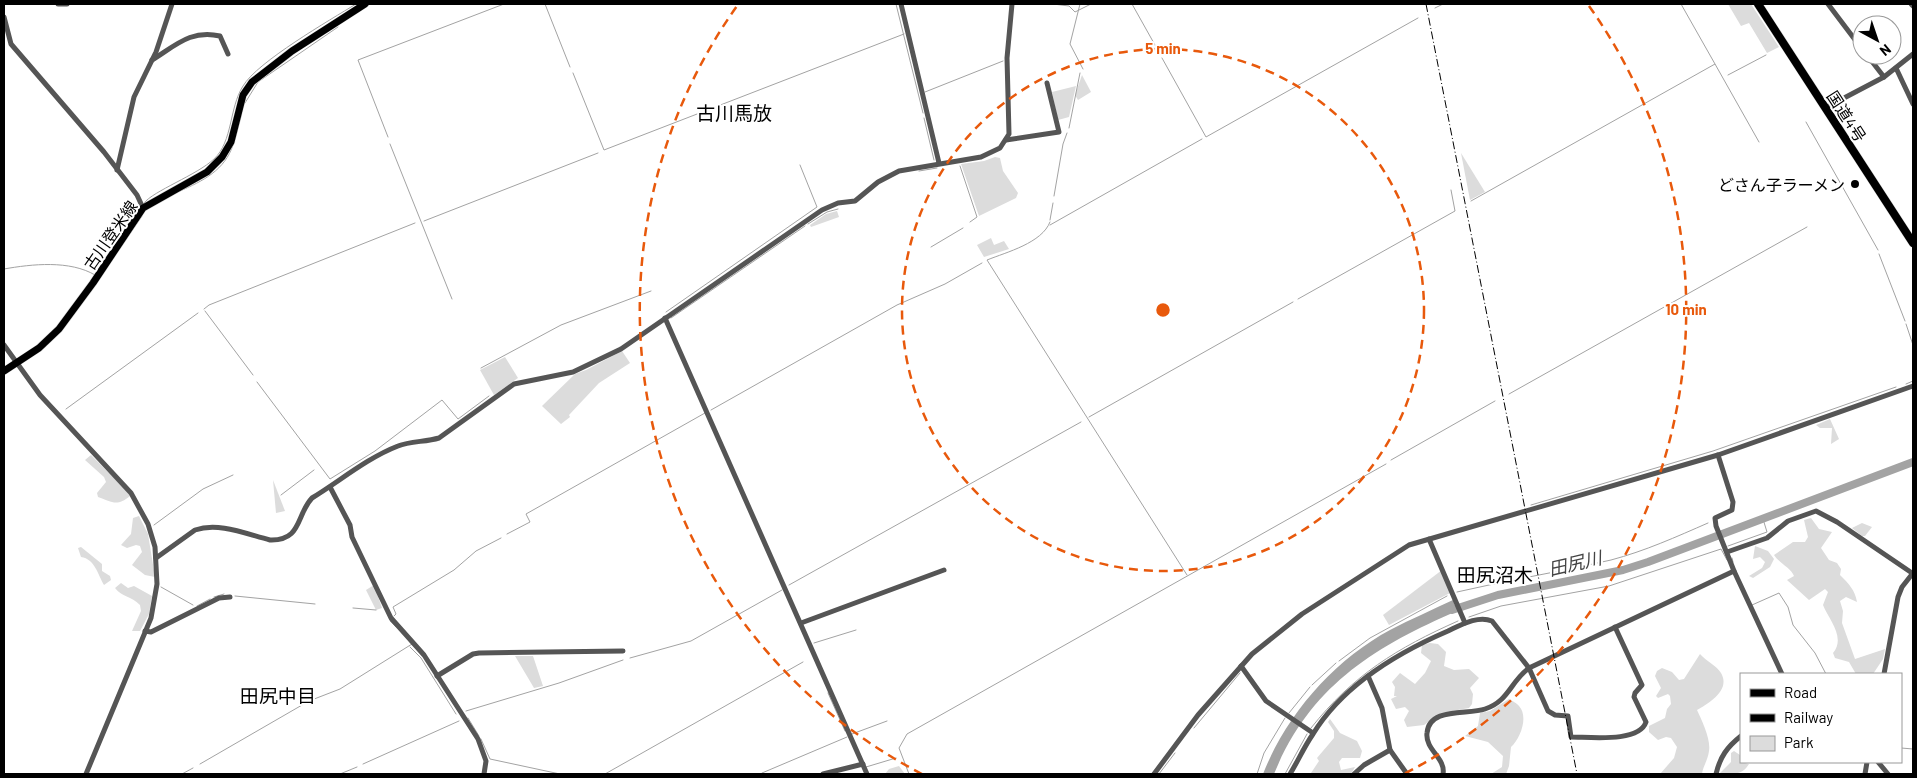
<svg xmlns="http://www.w3.org/2000/svg" width="1917" height="778" font-family="Barlow,'Noto Sans JP',sans-serif">
	<style>
		.green { fill: #dcdcdc }
		.water { fill: #a3a3a3 }
		.lines { fill: none; stroke-linecap: round; stroke-linejoin: round }
		.stream { stroke: #a3a3a3; stroke-width: 1 }
		.river { stroke: #a3a3a3; stroke-width: 8 }
		.major-casing { stroke: #dbdbdb; stroke-width: 8 }
		.highway-casing { stroke: #dbdbdb; stroke-width: 9 }
		.minor { stroke: #555; stroke-width: 5 }
		.major { stroke: #000; stroke-width: 7 }
		.highway { stroke: #000; stroke-width: 8 }
		.rail { stroke: #000; stroke-width: 1; stroke-dasharray: 8 2.5 1 2.5; stroke-linecap: butt }
		.ring { fill: none; stroke: #e8590c; stroke-width: 2.5; stroke-dasharray: 9 6 }
		.poi-dot { fill: #000; stroke: #fff; stroke-width: 2 }
		.labels { text-anchor: middle; dominant-baseline: central; stroke-width: 4; stroke-linejoin: round; paint-order: stroke }
		.street-label { font-size: 16px; fill: #000; stroke: #fff }
		.poi-label { font-size: 16px; fill: #000; stroke: #fff; text-anchor: end }
		.water-label { font-size: 18px; font-style: italic; fill: #444; stroke: #fff }
		.quarter-label { font-size: 19px; fill: #000; stroke: #fff }
		.centre { fill: #e8590c; stroke: #fff; stroke-width: 2.5 }
		.ring-label { font-size: 15px; text-anchor: middle; font-weight: bold; fill: #e8590c; stroke: #fff; stroke-width: 4; stroke-linejoin: round; paint-order: stroke }
	</style>
	<rect width="100%" height="100%" fill="#fff"/>
	<!-- green -->
	<g class="green">
		<polygon points="1728,4 1751,4 1779,47 1767,53 1749,23 1741,26"/>
		<polygon points="1082,75 1091,92 1078,100 1075,95"/>
		<polygon points="1076,86 1069,117 1058,120 1052,92"/>
		<polygon points="1461,153 1485,192 1470,200"/>
		<polygon points="995,157 1000,158 1003,171 1018,193 1016,198 979,216 961,164 984,161"/>
		<polygon points="837,211 839,217 811,227 810,225 826,214"/>
		<polygon points="991,238 994,245 1004,241 1009,249 984,257 977,245"/>
		<polygon points="622,351 630,363 599,383 569,415 570,417 561,424 542,406 575,374 586,370"/>
		<polygon points="505,357 518,378 494,395 480,370"/>
		<polygon points="1830,419 1839,439 1831,444 1832,428 1820,428 1816,425"/>
		<path d="M91,455L127,491L130,496C117,507 112,502 98,497L97,493L106,482L104,477L85,460Z"/>
		<polygon points="273,480 285,511 276,513"/>
		<polygon points="139,516 148,534 155,577 145,575 132,565 142,552 140,546 136,545 127,548 121,545 131,534 133,518"/>
		<path d="M1811,518L1819,529L1832,532L1821,548L1829,560L1837,563L1841,569L1840,575C1849,584 1855,590 1857,602L1846,597L1840,601L1843,611L1842,623L1855,659L1885,649L1883,659L1873,674H1856L1849,662L1835,658L1833,653C1846,637 1829,620 1823,605L1828,592L1825,589L1809,600L1787,580L1794,576C1791,568 1779,563 1774,555L1793,542H1805L1808,537L1804,520Z"/>
		<polygon points="1862,523 1872,527 1865,536 1862,536 1852,528"/>
		<polygon points="1755,546 1768,551 1774,559 1770,567 1753,578 1749,576 1762,568 1765,562 1760,557 1753,559"/>
		<path d="M81,547L102,564V571L110,576L111,580L104,585C98,575 95,559 81,557L78,548Z"/>
		<polygon points="1442,570 1450,593 1389,625 1383,615"/>
		<path d="M121,583L128,588L134,586L152,596L149,614L140,631H132L141,611L140,605C131,596 122,597 115,588Z"/>
		<polygon points="374,585 382,608 376,610 366,590"/>
		<polygon points="1430,643 1438,644 1446,652 1444,666 1454,670 1469,669 1479,678 1470,688 1473,694 1472,704 1469,708 1441,713 1424,725 1407,727 1404,720 1409,711 1405,707 1396,709 1391,699 1397,696 1394,696 1395,687 1392,682 1400,673 1415,684 1425,673 1431,661 1421,653 1422,645"/>
		<path d="M1700,654C1706,661 1717,666 1721,673C1731,690 1709,703 1697,710C1702,721 1711,739 1709,751C1708,760 1703,766 1702,774H1660L1674,758L1677,747L1671,738L1666,737L1658,740L1649,732V726L1665,718L1667,709L1671,704L1670,696L1668,694L1658,698L1656,696L1661,688L1655,676L1657,671L1662,668L1672,672L1679,680L1684,679Z"/>
		<polygon points="515,656 533,656 543,686 534,688"/>
		<path d="M1509,699C1512,701 1517,703 1519,706C1529,717 1520,739 1511,747L1509,766L1506,774H1491L1502,767L1503,756L1488,742L1465,736L1478,726L1480,713L1490,711Z"/>
		<polygon points="1330,719 1340,733 1357,741 1362,751 1360,758 1342,758 1339,762 1341,770 1355,767 1351,774 1311,773 1319,761 1317,758 1334,738 1334,731 1328,722"/>
		<path d="M1734,751L1740,755L1741,762L1749,764C1742,776 1731,774 1719,774L1731,762V753Z"/>
		<polygon points="899,766 905,774 885,774 889,769"/>
	</g>
	<!-- water -->
	<path class="water" d="M1453,600L1457,611C1374,647 1310,686 1274,774H1263C1286,715 1334,660 1390,630C1411,619 1432,610 1453,600Z"/>
	<g class="lines">
		<!-- stream -->
		<g class="stream">
			<polyline points="545,4 570,67"/>
			<polyline points="896,4 923,113"/>
			<polyline points="1053,4 1069,6 1075,12 1091,4"/>
			<polyline points="1080,4 1070,44 1083,69"/>
			<polyline points="1132,4 1160,54"/>
			<polyline points="1681,4 1715,64"/>
			<polyline points="1435,8 1443,4"/>
			<polyline points="1162,58 1206,137 1418,18"/>
			<polyline points="573,73 604,150 904,34"/>
			<polyline points="1728,75 1766,55"/>
			<polyline points="925,92 1003,61"/>
			<polyline points="245,103 258,82 338,27"/>
			<polyline points="924,118 934,160"/>
			<polyline points="1806,122 1878,250"/>
			<polyline points="1069,128 1080,73"/>
			<polyline points="388,137 358,60 504,4"/>
			<polyline points="235,139 241,116"/>
			<polyline points="390,144 452,299"/>
			<polyline points="960,166 977,217 970,222"/>
			<polyline points="919,171 937,168"/>
			<path d="M180,191C203,181 225,170 233,145"/>
			<polyline points="1054,196 1063,144 1067,133"/>
			<polyline points="1471,201 1715,64 1759,142"/>
			<path d="M144,203C153,191 197,175 214,159C233,141 229,108 243,86C257,62 330,20 356,4"/>
			<polyline points="1050,220 1053,203"/>
			<polyline points="424,221 598,153"/>
			<path d="M1050,222C1042,243 1007,252 987,260L1187,575"/>
			<polyline points="808,224 827,212 838,209"/>
			<polyline points="1050,225 1202,139"/>
			<polyline points="931,247 963,228"/>
			<polyline points="1879,254 1905,321"/>
			<polyline points="108,266 142,216"/>
			<path d="M4,269C32,264 70,260 95,275"/>
			<polyline points="1298,299 1455,211 1451,190"/>
			<polyline points="204,309 209,305 415,223"/>
			<polyline points="205,311 253,375"/>
			<polyline points="666,312 817,207 800,165"/>
			<polyline points="671,318 805,226"/>
			<polyline points="1906,324 1913,345"/>
			<polyline points="481,368 561,325 651,291"/>
			<polyline points="257,382 330,479 375,451 442,400 458,419 489,396"/>
			<polyline points="1906,384 1913,381"/>
			<polyline points="1509,394 1807,227"/>
			<polyline points="66,409 198,313"/>
			<polyline points="711,410 897,305 945,284 982,263"/>
			<polyline points="1089,417 1293,302"/>
			<polyline points="1391,460 1495,401"/>
			<polyline points="281,495 314,470"/>
			<polyline points="1531,505 1713,451 1896,387"/>
			<polyline points="154,525 203,489 233,475"/>
			<polyline points="507,534 530,522 526,514 705,413"/>
			<polyline points="1728,546 1767,532 1763,519"/>
			<polyline points="1732,558 1733,562"/>
			<polyline points="789,585 1081,422"/>
			<polyline points="161,587 193,605"/>
			<path d="M1457,592C1508,580 1560,572 1611,560C1645,551 1676,537 1708,523"/>
			<polyline points="235,596 315,604"/>
			<polyline points="214,597 224,594"/>
			<polyline points="1752,605 1779,593 1788,607 1793,625 1815,653 1826,674"/>
			<polyline points="197,606 210,599"/>
			<polyline points="353,608 376,610"/>
			<polyline points="394,616 396,614 393,607 454,570 476,551 501,538"/>
			<polyline points="1469,617 1501,606 1609,586 1721,549 1727,560"/>
			<polyline points="390,621 396,627"/>
			<polyline points="814,643 856,630"/>
			<polyline points="410,647 421,658 456,714"/>
			<polyline points="630,658 691,641 782,590"/>
			<polyline points="1339,661 1370,638 1447,596"/>
			<polyline points="1312,685 1336,663"/>
			<polyline points="828,693 845,731"/>
			<polyline points="466,711 559,683 623,660"/>
			<polyline points="1289,713 1310,687"/>
			<polyline points="468,718 479,736"/>
			<polyline points="1194,728 1240,673"/>
			<path d="M1311,728C1353,675 1397,648 1458,621"/>
			<polyline points="852,734 887,721"/>
			<polyline points="481,739 490,759 560,774"/>
			<polyline points="1901,748 1913,749"/>
			<polyline points="200,764 309,701 340,689 412,644"/>
			<polyline points="363,764 459,721"/>
			<polyline points="866,767 896,758"/>
			<polyline points="762,773 847,737"/>
			<polyline points="182,774 193,768"/>
			<polyline points="340,774 357,767"/>
			<polyline points="605,774 803,662"/>
			<polyline points="909,774 899,748 907,734 1386,464"/>
			<polyline points="1159,774 1175,753"/>
			<polyline points="1257,774 1264,753 1285,718"/>
			<polyline points="1285,774 1307,734"/>
		</g>
		<!-- river -->
		<polyline class="river" points="1452,610 1498,595 1623,570 1648,562 1913,462"/>
		<!-- major casing -->
		<g class="major-casing">
			<polyline id="major" points="4,371 39,348 59,329 93,283 143,208 207,172 222,157 231,142 243,95 252,82 292,51 365,4"/>
		</g>
		<!-- highway casing -->
		<g class="highway-casing">
			<polyline id="highway" points="1758,4 1913,243"/>
		</g>
		<!-- minor -->
		<g class="minor">
			<polyline points="58,4 67,4"/>
			<polyline points="901,4 939,163"/>
			<polyline points="1828,4 1862,49"/>
			<polyline points="1911,4 1913,6"/>
			<polyline points="4,17 11,44 104,152 137,195 143,208"/>
			<polyline points="1867,55 1884,77"/>
			<path d="M152,60C175,46 191,29 220,36L228,54"/>
			<polyline points="1896,68 1913,104"/>
			<polyline points="1825,108 1884,77 1913,54"/>
			<polyline points="1006,140 1059,132 1047,83"/>
			<polyline points="117,170 134,97 156,52 172,4"/>
			<polyline points="665,318 867,774"/>
			<polyline points="4,345 40,395 131,493 148,524 155,547 157,584 151,618 86,774"/>
			<polyline points="1718,455 1733,502 1732,510 1715,518 1716,526 1734,571 1782,674"/>
			<polyline points="330,487 350,525 352,537 391,618 424,655 478,739 486,761 484,774"/>
			<polyline points="1429,539 1465,623"/>
			<polyline points="1727,552 1767,538 1788,521 1816,511 1837,522 1912,573"/>
			<path d="M156,558L195,530C219,522 246,534 270,540C302,541 296,515 312,498C340,481 367,458 398,446C410,441 426,442 439,438L514,384L573,372L621,349L822,210L838,203L855,201L878,182L899,171L981,157L1000,148L1009,134L1007,58L1012,4"/>
			<polyline points="801,623 944,570"/>
			<polyline points="145,631 151,632 219,598 230,597"/>
			<polyline points="1241,666 1266,701 1313,733"/>
			<polyline points="1884,674 1898,597 1902,587 1913,573"/>
			<polyline points="437,676 473,654 479,653 623,651"/>
			<polyline points="1368,676 1382,708 1390,750 1407,774"/>
			<polyline points="1878,762 1888,774"/>
			<polyline points="823,774 863,764"/>
			<polyline points="1154,774 1198,715 1252,654 1302,614 1409,545 1718,455 1913,386"/>
			<path d="M1290,774C1298,761 1304,747 1313,734C1343,685 1397,653 1448,631C1461,625 1478,615 1492,621L1529,668L1548,711L1555,715L1568,716L1571,737C1590,737 1639,743 1646,722L1634,697L1635,693L1642,685L1615,627"/>
			<polyline points="1354,774 1364,765 1390,750"/>
			<path d="M1443,774C1446,758 1425,750 1427,733C1429,707 1467,715 1485,709C1509,701 1510,682 1529,668L1734,571"/>
			<path d="M1716,774C1720,757 1727,747 1741,736"/>
			<polyline points="1865,774 1867,762"/>
		</g>
		<!-- major -->
		<use href="#major" class="major"/>
		<!-- highway -->
		<use href="#highway" class="highway"/>
		<!-- rail -->
		<polyline class="rail" points="1426,4 1577,774"/>
	</g>
	<!-- distance rings -->
	<g class="ring">
		<circle cx="1163" cy="310" r="261"/>
		<path d="M922 774A523 523 0 0 1 737 6M1589 6A523 523 0 0 1 1404 774"/>
	</g>
	<!-- markers -->
	<circle class="poi-dot" cx="1855" cy="184" r="5"/>
	<g class="labels">
		<!-- street labels -->
		<g class="street-label">
			<text transform="translate(1847 116) rotate(57)">国道4号</text>
			<text transform="translate(110 235) rotate(-55)">古川登米線</text>
		</g>
		<!-- poi labels -->
		<g class="poi-label">
			<text x="1845" y="184">どさん子ラーメン</text>
		</g>
		<!-- water labels -->
		<g class="water-label">
			<text transform="translate(1575 563) rotate(-13)">田尻川</text>
		</g>
		<!-- quarter labels -->
		<g class="quarter-label">
			<text x="734" y="112">古川馬放</text>
			<text x="1495" y="574">田尻沼木</text>
			<text x="278" y="695">田尻中目</text>
		</g>
	</g>
	<circle cx="1163" cy="310" r="8" class="centre"/>
	<g class="ring-label">
		<text x="1163" y="54">5 min</text>
		<text x="1686" y="315">10 min</text>
	</g>
	<!-- border -->
	<rect width="1917" height="778" fill="none" stroke="#000000" stroke-width="10"/>
	<!-- legend -->
	<rect x="1740" y="673" width="162" height="90" fill="#ffffff" stroke="#999999"/>
	<rect x="1750" y="689" width="25" height="8" fill="#000000" stroke="#999999"/>
	<text x="1784" y="698" font-size="15" fill="#000000">Road</text>
	<rect x="1750" y="714" width="25" height="8" fill="#000000" stroke="#999999"/>
	<text x="1784" y="723" font-size="15" fill="#000000">Railway</text>
	<rect x="1750" y="736" width="25" height="15" fill="#dcdcdc" stroke="#999999"/>
	<text x="1784" y="748" font-size="15" fill="#000000">Park</text>
	<!-- north arrow -->
	<g transform="translate(1877 40) rotate(140)"><circle r="24" fill="#ffffff" stroke="#999999"/>
	<path d="M0-4L9 19L0 12L-9 19Z" fill="#000000"/>
	<text y="-8" font-size="14" font-weight="bold" text-anchor="middle" fill="#000000">N</text>
	</g>
</svg>
